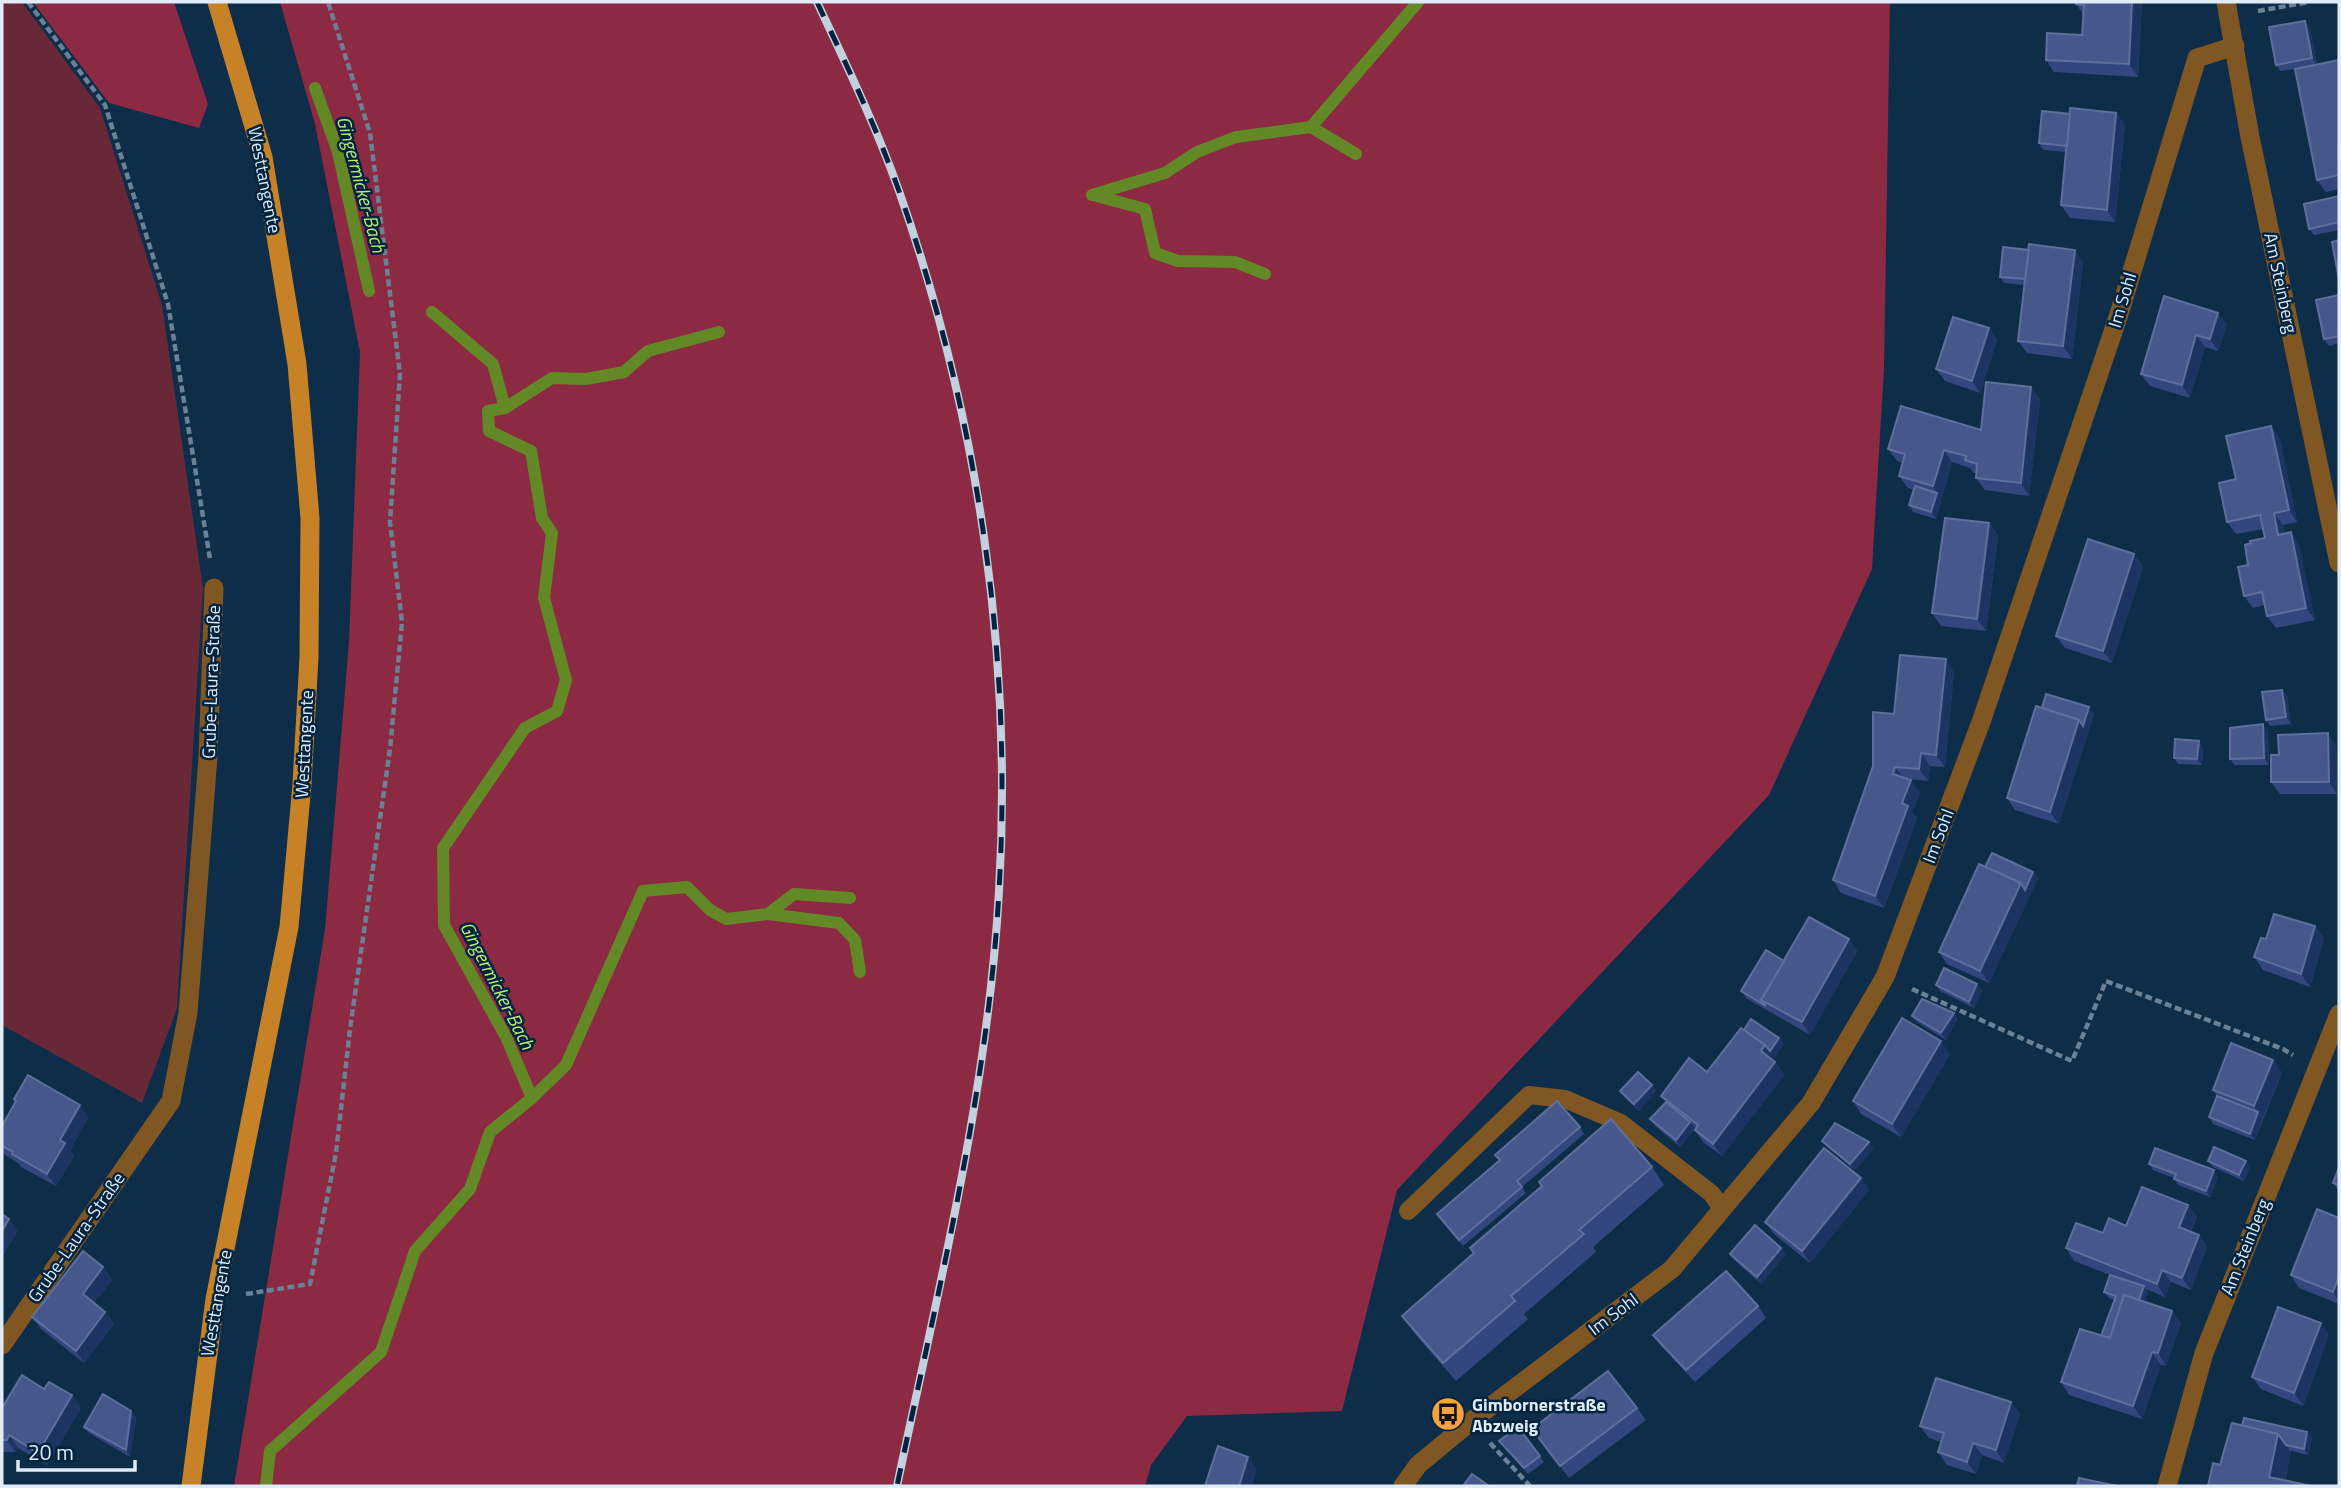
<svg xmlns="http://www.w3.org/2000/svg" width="2341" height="1488" font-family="'Titillium Web',sans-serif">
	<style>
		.green { fill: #692837 }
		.forest { fill: #8c2a44 }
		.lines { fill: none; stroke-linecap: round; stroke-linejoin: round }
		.stream { stroke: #628926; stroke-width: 12 }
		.path { stroke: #6a8196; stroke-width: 4.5; stroke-dasharray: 7 3.5; stroke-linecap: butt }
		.service { stroke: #805622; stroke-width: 18 }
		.minor { stroke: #805622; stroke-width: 19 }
		.primary { stroke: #c78227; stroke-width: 19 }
		.rail-casing { stroke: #c2d1df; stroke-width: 8 }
		.rail { stroke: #03233e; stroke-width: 5; stroke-dasharray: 16; stroke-linecap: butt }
		.wall { fill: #34467e }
		.shaded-wall { fill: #1d3463 }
		.building { fill: #46578b; stroke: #5e6f9c; stroke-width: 2 }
		.labels { text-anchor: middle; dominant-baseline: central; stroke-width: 5; stroke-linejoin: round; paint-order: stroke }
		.street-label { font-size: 18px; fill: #e0ecf8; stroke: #03233e }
		.poi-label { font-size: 18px; font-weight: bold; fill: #e0ecf8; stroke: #03233e; text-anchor: start }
		.water-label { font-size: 19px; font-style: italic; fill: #bbf075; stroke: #03233e }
	</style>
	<rect width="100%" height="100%" fill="#0d2d49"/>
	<!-- green -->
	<polygon class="green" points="2,2 22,2 100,108 162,305 203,588 177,1008 142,1103 2,1025"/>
	<!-- forest -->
	<g class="forest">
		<polygon points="33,2 174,2 208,104 199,128 109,103"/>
		<polygon points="280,2 1890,2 1884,368 1872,569 1769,795 1397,1190 1342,1411 1187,1416 1151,1465 1145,1486 234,1486 325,929 349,642 360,352 315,124"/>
	</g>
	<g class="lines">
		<!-- stream -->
		<g class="stream">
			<polyline points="315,88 338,152 369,291"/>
			<polyline points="1311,127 1356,154"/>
			<polyline points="1092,195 1165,173 1197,152 1236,137 1311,127 1418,2"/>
			<polyline points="1093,195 1145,209 1155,253 1178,261 1235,262 1265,274"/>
			<polyline points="505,408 552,378 586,379 624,372 648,351 719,332"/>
			<polyline points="768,914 839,923 855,940 860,972"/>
			<polyline points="532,1098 566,1065 643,891 687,887 710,910 726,919 768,914 794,894 850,898"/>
			<polyline points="266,1486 270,1451 381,1352 415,1251 470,1189 490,1132 532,1098 506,1037 444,925 443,848 525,728 557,711 566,680 544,598 552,533 542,518 531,451 489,431 488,411 505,408 493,364 432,312"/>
		</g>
		<!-- path -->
		<g class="path">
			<polyline points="28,2 105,105 168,304 210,559"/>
			<polyline points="2258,11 2309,2"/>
			<polyline points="1912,989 2072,1061 2106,981 2283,1049 2293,1055"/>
			<polyline points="246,1294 310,1284 336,1153 350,1029 390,749 402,622 390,522 400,374 370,133 328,2"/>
			<polyline points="1490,1443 1530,1486"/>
		</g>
		<!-- service -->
		<polyline class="service" points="1408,1211 1529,1095 1565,1099 1621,1123 1712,1194 1722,1209"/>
		<!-- minor -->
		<g class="minor">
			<polyline points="2226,2 2250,137 2339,563"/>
			<polyline points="2,1345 171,1101 188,1013 208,757 214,588"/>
			<polyline points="1403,1486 1418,1465 1470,1422 1672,1269 1811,1103 1885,977 1981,722 2119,314 2197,58 2235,46"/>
			<polyline points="2167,1486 2204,1353 2339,1014"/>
		</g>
		<!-- primary -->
		<polyline class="primary" points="191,1486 215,1299 289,927 302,784 309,657 310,518 297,364 263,157 217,2"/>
		<!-- rail casing -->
		<g class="rail-casing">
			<path id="rail" d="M817,2C846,64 876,126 899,191C978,416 1013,653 999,891C988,1092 938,1290 897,1486"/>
		</g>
		<!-- rail -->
		<use href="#rail" class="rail"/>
	</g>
	<!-- wall -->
	<g class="wall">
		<polygon points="2076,2 2142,2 2138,77 2054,72 2046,60 2082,35 2083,14 2076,4"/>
		<polygon points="2310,28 2317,64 2339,60 2339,189 2326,192 2317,180 2295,69 2280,71 2276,65"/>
		<polygon points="2116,113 2125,125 2115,222 2070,218 2061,205 2066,152 2043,150 2039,143 2070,114"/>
		<polygon points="2339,196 2339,230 2314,235 2309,229"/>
		<polygon points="2029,250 2075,250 2083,263 2072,359 2027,353 2018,341 2024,285 2004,283 2000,277"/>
		<polygon points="2339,295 2339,343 2329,346 2324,339"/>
		<polygon points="2218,313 2227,325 2218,351 2205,347 2190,398 2150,386 2141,374"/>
		<polygon points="1989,328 1997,340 1980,393 1945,381 1936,369"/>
		<polygon points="2031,387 2040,400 2029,496 1985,490 1976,478 1976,473 1974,473 1970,468 1952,462 1936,519 1913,512 1909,505 1914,490 1908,488 1899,476 1903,463 1897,461 1888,449 1981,430"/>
		<polygon points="2271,426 2280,439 2297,522 2283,525 2284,533 2299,545 2315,620 2276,628 2267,616 2265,605 2253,608 2244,596 2248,565 2265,538 2263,529 2236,534 2227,522 2236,479"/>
		<polygon points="1989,523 1998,536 1986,631 1941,626 1932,613"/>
		<polygon points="2134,554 2143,567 2112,663 2065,648 2056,636"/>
		<polygon points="1954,672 1945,767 1930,766 1928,781 1908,779 1920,793 1912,812 1917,818 1884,908 1841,893 1833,880 1894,714"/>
		<polygon points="2282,690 2287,696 2291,724 2270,726 2266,720"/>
		<polygon points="2094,714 2059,824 2015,810 2007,798"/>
		<polygon points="2268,731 2269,765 2235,765 2230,759"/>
		<polygon points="2336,745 2337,794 2280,794 2271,782 2279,755"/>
		<polygon points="2203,748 2202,765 2178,764 2174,758"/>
		<polygon points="1985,867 2038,878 1989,983 1947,964 1939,952"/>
		<polygon points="2315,926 2324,938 2310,987 2263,970 2254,957 2266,939"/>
		<polygon points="1849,939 1857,951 1810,1035 1746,998 1741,991 1784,961"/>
		<polygon points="1936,985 1982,991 1974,1008 1940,991"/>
		<polygon points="1912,1016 1958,1019 1946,1040 1917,1022"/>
		<polygon points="1744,1030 1779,1038 1784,1044 1772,1060 1775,1062 1784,1075 1722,1156 1703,1142 1695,1130 1696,1128 1694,1127 1695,1128 1680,1147 1655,1126 1650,1119 1666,1102 1661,1096 1707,1072"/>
		<polygon points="1950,1054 1901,1137 1861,1114 1853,1101"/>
		<polygon points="2273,1060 2282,1073 2255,1140 2213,1124 2209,1117 2217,1096 2213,1090"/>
		<polygon points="1652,1085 1656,1091 1639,1111 1625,1098 1620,1091"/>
		<polygon points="14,1099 80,1105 88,1118 70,1150 74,1156 56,1186 21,1167 18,1163 2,1153 2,1126 16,1102"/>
		<polygon points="1580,1127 1584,1134 1522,1187 1526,1193 1463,1246 1437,1214 1499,1160 1495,1155"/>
		<polygon points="1822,1141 1869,1142 1873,1149 1855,1170 1827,1147"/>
		<polygon points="2208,1161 2246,1161 2250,1167 2244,1181 2213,1167"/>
		<polygon points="2149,1164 2218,1177 2210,1197 2178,1185 2174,1178 2153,1170"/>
		<polygon points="1652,1167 1664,1185 1593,1247 1596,1252 1524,1314 1528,1319 1456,1381 1415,1334 1402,1316 1474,1253 1542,1186 1539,1182"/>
		<polygon points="2339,1167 2339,1190 2337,1189 2333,1183"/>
		<polygon points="1861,1178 1869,1190 1810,1263 1774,1234 1765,1222"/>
		<polygon points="2188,1205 2197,1217 2191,1232 2199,1235 2207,1247 2191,1290 2171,1282 2165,1297 2146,1289 2148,1293 2145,1302 2181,1323 2166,1366 2161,1365 2142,1419 2069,1395 2061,1382 2101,1336 2114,1300 2109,1298 2104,1292 2110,1275 2074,1261 2066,1248 2103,1233"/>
		<polygon points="2339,1218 2339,1304 2299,1288 2291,1275"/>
		<polygon points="1730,1254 1786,1254 1761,1284 1734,1260"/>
		<polygon points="103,1267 112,1280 94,1303 105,1312 114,1324 84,1363 41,1329 32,1317"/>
		<polygon points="1758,1306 1766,1318 1695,1382 1662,1347 1653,1335"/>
		<polygon points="2329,1335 2303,1406 2261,1389 2252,1377"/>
		<polygon points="44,1389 72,1395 81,1408 47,1465 18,1448 15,1452 2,1452 2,1408"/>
		<polygon points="2011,1402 2020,1414 2004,1463 1982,1455 1976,1474 1947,1465 1938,1452 1941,1442 1929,1438 1920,1426"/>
		<polygon points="1637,1408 1646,1420 1569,1478 1532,1429"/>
		<polygon points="136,1417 130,1457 89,1433 84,1427"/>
		<polygon points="1518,1427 1544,1462 1528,1474 1499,1441"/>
		<polygon points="2312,1438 2308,1455 2291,1451 2285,1481 2220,1465"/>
	</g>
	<!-- shaded-wall -->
	<g class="shaded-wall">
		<polygon points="2132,2 2142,2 2138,77 2129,64"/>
		<polygon points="2305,21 2310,28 2317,65 2312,58"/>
		<polygon points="2116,113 2125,125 2115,222 2107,210"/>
		<polygon points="2075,250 2083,263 2072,359 2063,346"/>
		<polygon points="2218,313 2227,325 2218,351 2210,339"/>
		<polygon points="1989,328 1997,340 1980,393 1972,381"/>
		<polygon points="2196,335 2205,347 2190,398 2182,385"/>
		<polygon points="2031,387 2040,400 2029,496 2021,483"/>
		<polygon points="2271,426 2280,439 2297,522 2289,510"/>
		<polygon points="1944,450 1952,462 1936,519 1931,512 1937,493 1933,486"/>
		<polygon points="2274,513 2283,525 2287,547 2278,535"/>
		<polygon points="1989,523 1998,536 1986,631 1977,619"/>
		<polygon points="2291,532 2299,545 2315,620 2306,608"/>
		<polygon points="2134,554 2143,567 2112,663 2103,651"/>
		<polygon points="1946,659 1954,672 1945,767 1936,755"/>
		<polygon points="2282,690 2287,696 2291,724 2286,717"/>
		<polygon points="2089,707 2094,714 2059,824 2050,812 2079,720"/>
		<polygon points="2263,724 2268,731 2269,765 2264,758"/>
		<polygon points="2328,733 2336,745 2337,794 2329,782"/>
		<polygon points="2199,741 2203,748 2202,765 2197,759"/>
		<polygon points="1921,753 1930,766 1928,781 1919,769"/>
		<polygon points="1895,767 1904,779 1893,774"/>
		<polygon points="1911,780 1920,793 1912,812 1917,818 1884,908 1875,896 1902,803"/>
		<polygon points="2033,872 2038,878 1989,983 1980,971 2021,883"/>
		<polygon points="2315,926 2324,938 2310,987 2301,974"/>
		<polygon points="1849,939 1857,951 1810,1035 1802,1022"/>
		<polygon points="1977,984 1982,991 1974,1008 1969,1002"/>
		<polygon points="1954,1013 1958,1019 1946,1040 1941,1033"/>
		<polygon points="1779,1038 1784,1044 1770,1064 1761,1051 1765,1045"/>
		<polygon points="1941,1041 1950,1054 1901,1137 1892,1124"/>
		<polygon points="2273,1060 2282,1073 2263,1118 2254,1106"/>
		<polygon points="1775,1062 1784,1075 1722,1156 1713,1144"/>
		<polygon points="1652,1085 1656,1091 1639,1111 1634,1104"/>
		<polygon points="80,1105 88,1118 70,1150 74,1156 56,1186 47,1174 60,1140"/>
		<polygon points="2258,1112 2263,1119 2255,1140 2250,1134"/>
		<polygon points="1690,1122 1695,1128 1680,1147 1676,1140"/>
		<polygon points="1869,1142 1873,1149 1855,1170 1850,1164"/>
		<polygon points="2246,1161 2250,1167 2244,1181 2239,1175"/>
		<polygon points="2214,1170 2218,1177 2210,1197 2206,1191"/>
		<polygon points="1861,1178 1869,1190 1810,1263 1802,1251"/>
		<polygon points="2188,1205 2197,1217 2187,1240 2179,1227"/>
		<polygon points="9,1219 18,1231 2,1258 2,1231"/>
		<polygon points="2199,1235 2207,1247 2191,1290 2182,1278"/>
		<polygon points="1781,1248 1786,1254 1761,1284 1757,1277"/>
		<polygon points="103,1267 112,1280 91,1307 83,1294"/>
		<polygon points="2162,1270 2171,1282 2165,1297 2157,1284"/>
		<polygon points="2339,1276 2339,1301 2333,1292"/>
		<polygon points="2144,1286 2148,1293 2142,1310 2138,1303"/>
		<polygon points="2172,1311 2181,1323 2166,1366 2158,1353"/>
		<polygon points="105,1312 114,1324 84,1363 76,1351"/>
		<polygon points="2321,1323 2329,1335 2303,1406 2294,1393"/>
		<polygon points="2152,1352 2161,1365 2142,1419 2133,1406"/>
		<polygon points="72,1395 81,1408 47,1465 38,1453"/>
		<polygon points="2011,1402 2020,1414 2004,1463 1996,1450"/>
		<polygon points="131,1411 136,1417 130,1457 126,1450"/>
		<polygon points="2307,1432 2312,1438 2308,1455 2304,1449"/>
		<polygon points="2278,1434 2291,1452 2283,1486 2269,1477"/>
		<polygon points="9,1435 18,1448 15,1452 7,1440"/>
		<polygon points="1973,1443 1982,1455 1976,1474 1967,1462"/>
		<polygon points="1248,1457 1257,1469 1252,1486 1239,1486"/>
	</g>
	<!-- building -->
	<g class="building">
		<polygon points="2076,2 2132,2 2129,64 2046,60 2047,33 2082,35 2084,5 2076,4"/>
		<polygon points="2305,21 2312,58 2276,65 2269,27"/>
		<polygon points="2339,60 2339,149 2338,150 2339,156 2339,175 2317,180 2295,69"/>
		<polygon points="2070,108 2116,113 2107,210 2061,205"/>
		<polygon points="2042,111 2070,114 2067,146 2039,143"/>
		<polygon points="2339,196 2339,222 2309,229 2304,204"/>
		<polygon points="2339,240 2339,280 2332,242"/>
		<polygon points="2029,244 2075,250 2063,346 2018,341"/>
		<polygon points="2003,247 2029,250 2025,279 2000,277"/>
		<polygon points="2339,295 2339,336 2324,339 2316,300"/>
		<polygon points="2164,296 2218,313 2210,339 2196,335 2182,385 2141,374"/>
		<polygon points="1953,317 1989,328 1972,381 1936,369"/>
		<polygon points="1986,382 2031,387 2021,483 1976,478 1977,464 1965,460 1966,456 1944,450 1933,486 1899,476 1905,454 1888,449 1901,406 1981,430"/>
		<polygon points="2271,426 2289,510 2274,513 2278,535 2291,532 2306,608 2267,616 2262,592 2244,596 2238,567 2248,565 2245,545 2251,543 2250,541 2265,538 2260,515 2227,522 2219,483 2236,479 2226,436"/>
		<polygon points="1915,486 1937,493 1931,512 1909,505"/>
		<polygon points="1945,518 1989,523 1977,619 1932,613"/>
		<polygon points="2088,539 2134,554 2103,651 2056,636"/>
		<polygon points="1900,655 1946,659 1936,755 1921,753 1919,769 1895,767 1893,774 1911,780 1902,803 1908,806 1875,896 1833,880 1873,766 1873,712 1894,714"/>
		<polygon points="2282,690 2286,717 2266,720 2262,692"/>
		<polygon points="2046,694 2089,707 2083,726 2079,720 2042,708"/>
		<polygon points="2036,706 2079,720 2050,812 2007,798"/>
		<polygon points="2263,724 2264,758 2230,759 2230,728"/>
		<polygon points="2328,733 2329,782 2271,782 2271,755 2279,755 2278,735"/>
		<polygon points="2175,739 2199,741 2197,759 2174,758"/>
		<polygon points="1992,853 2033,872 2025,890 2021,883 1985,867"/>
		<polygon points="1979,864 2021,883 1980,971 1939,952"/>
		<polygon points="2274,914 2315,926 2301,974 2254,957 2261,938 2266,939"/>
		<polygon points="1809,917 1849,939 1802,1022 1761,1000"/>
		<polygon points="1766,950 1784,961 1761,1000 1766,1006 1741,991"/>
		<polygon points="1944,968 1977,984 1969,1002 1936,985"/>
		<polygon points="1922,999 1954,1013 1941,1033 1912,1016"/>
		<polygon points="1902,1018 1941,1041 1892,1124 1853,1101"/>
		<polygon points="1751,1019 1779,1038 1770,1051 1765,1045 1744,1030"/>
		<polygon points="1741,1028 1765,1045 1761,1051 1775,1062 1713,1144 1695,1130 1698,1125 1661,1096 1689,1058 1707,1072"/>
		<polygon points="2231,1043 2273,1060 2254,1106 2213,1090"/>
		<polygon points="1638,1072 1652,1085 1634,1104 1620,1091"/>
		<polygon points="28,1075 80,1105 60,1140 65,1143 47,1174 12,1154 13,1152 2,1146 2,1126 16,1101 14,1099"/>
		<polygon points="2217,1096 2258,1112 2250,1134 2209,1117"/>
		<polygon points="1557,1101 1580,1127 1517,1181 1522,1187 1459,1240 1437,1214 1500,1160 1495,1155"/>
		<polygon points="1666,1102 1690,1122 1676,1140 1650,1119"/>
		<polygon points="1611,1119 1652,1167 1579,1230 1584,1234 1511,1296 1515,1301 1443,1363 1402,1316 1474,1253 1470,1248 1542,1186 1539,1182"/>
		<polygon points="1835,1123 1869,1142 1850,1164 1822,1141"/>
		<polygon points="2214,1147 2246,1161 2239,1175 2208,1161"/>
		<polygon points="1824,1148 1861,1178 1802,1251 1765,1222"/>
		<polygon points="2155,1148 2214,1170 2206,1191 2174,1179 2176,1174 2149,1164"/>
		<polygon points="2339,1167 2339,1185 2333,1183"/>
		<polygon points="2142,1187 2188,1205 2179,1227 2199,1235 2182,1278 2162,1270 2157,1284 2066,1248 2076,1223 2103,1233 2109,1218 2126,1226"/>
		<polygon points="2317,1209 2339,1218 2339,1276 2333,1292 2291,1275"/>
		<polygon points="2,1214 9,1219 2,1231"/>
		<polygon points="1755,1225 1781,1248 1757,1277 1730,1254"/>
		<polygon points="83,1251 103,1267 83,1294 105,1312 76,1351 32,1317"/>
		<polygon points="1726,1271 1758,1306 1686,1370 1653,1335"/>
		<polygon points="2110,1275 2144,1286 2139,1300 2124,1295 2110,1338 2101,1336 2116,1296 2104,1292"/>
		<polygon points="2124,1295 2172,1311 2158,1353 2152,1352 2133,1406 2061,1382 2080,1329 2110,1338"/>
		<polygon points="2278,1307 2321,1323 2294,1393 2252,1377"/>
		<polygon points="1608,1371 1637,1408 1560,1466 1532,1429"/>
		<polygon points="22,1375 44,1389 49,1382 72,1395 38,1453 9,1435 7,1440 2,1440 2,1408"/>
		<polygon points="1936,1378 2011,1402 1996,1450 1973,1443 1967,1462 1938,1452 1944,1433 1920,1426"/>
		<polygon points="103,1394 131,1411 126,1450 84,1427"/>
		<polygon points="2244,1418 2307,1432 2304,1449 2286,1445 2278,1434 2242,1426"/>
		<polygon points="2232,1423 2278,1434 2269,1477 2311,1486 2208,1486 2213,1463 2220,1465"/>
		<polygon points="1518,1427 1540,1456 1524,1468 1499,1441"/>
		<polygon points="1218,1446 1248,1457 1239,1486 1205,1486"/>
		<polygon points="1472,1474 1489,1486 1463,1486"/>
		<polygon points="2079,1478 2117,1486 2077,1486"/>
	</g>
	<!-- icons -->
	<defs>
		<g id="bus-disc" transform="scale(1.75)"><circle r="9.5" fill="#f3a442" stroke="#03233e"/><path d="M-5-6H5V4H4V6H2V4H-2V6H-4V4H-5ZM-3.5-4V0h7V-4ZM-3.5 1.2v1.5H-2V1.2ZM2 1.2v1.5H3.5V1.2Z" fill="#111"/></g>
	</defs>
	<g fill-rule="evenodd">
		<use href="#bus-disc" x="1448" y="1414"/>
	</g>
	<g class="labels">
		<!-- street labels -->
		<g class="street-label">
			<text transform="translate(265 180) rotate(79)">Westtangente</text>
			<text transform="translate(2281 283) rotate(78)">Am Steinberg</text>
			<text transform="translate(2122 300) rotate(-73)">Im Sohl</text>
			<text transform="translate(211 682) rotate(-88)">Grube-Laura-Straße</text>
			<text transform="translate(304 744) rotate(-87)">Westtangente</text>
			<text transform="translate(1938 836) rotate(-69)">Im Sohl</text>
			<text transform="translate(76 1237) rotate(-55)">Grube-Laura-Straße</text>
			<text transform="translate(2245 1247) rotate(-68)">Am Steinberg</text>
			<text transform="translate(216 1303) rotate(-80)">Westtangente</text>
			<text transform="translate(1613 1314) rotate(-37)">Im Sohl</text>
		</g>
		<!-- poi labels -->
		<g class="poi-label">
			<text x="1472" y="1404">Gimbornerstraße<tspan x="1472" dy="21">Abzweig</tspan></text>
		</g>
		<!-- water labels -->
		<g class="water-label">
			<text transform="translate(362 184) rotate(75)">Gingermicker-Bach</text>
			<text transform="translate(498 985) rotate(63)">Gingermicker-Bach</text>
		</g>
	</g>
	<!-- border -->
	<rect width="2341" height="1488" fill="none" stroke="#e0ecf8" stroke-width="7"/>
	<!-- scale -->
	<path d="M18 1460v10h117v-10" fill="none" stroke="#e0ecf8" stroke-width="3.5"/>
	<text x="28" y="1460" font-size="21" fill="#e0ecf8" stroke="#03233e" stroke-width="5" paint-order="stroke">20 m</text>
</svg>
